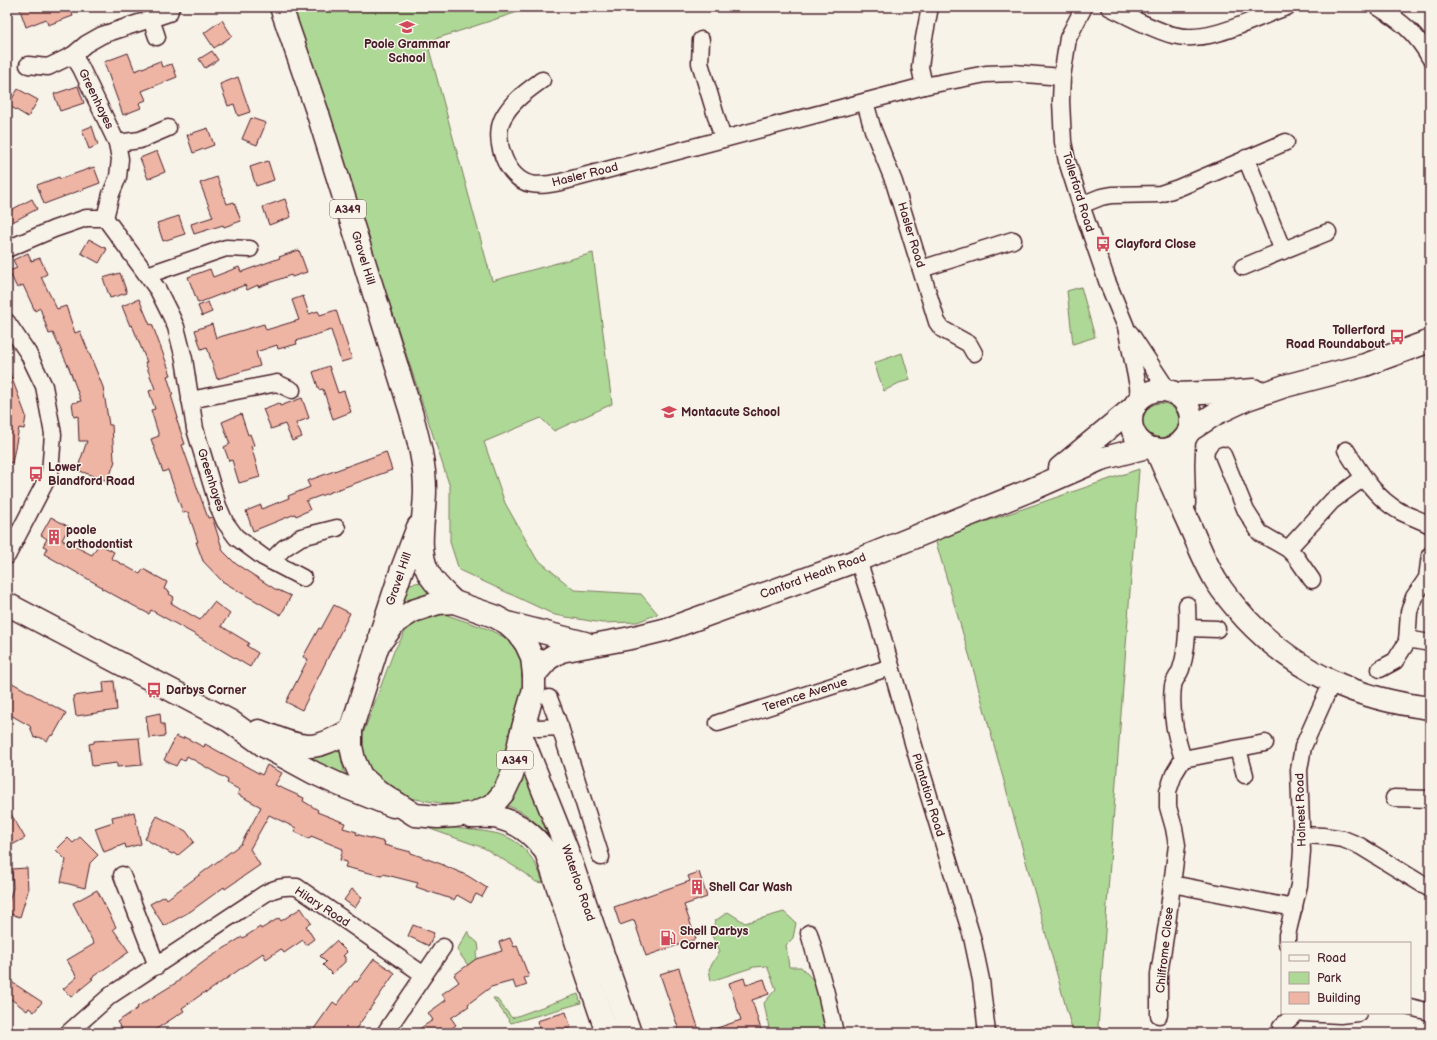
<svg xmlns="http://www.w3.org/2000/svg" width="1437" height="1040" font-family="'Balsamiq Sans',sans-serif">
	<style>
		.green { fill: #aed896; stroke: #7c7c60 }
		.building { fill: #eeb5a5; stroke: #4a1f2b }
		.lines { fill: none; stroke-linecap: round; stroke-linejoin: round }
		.street-casing { stroke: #4a1f2b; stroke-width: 19 }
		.secondary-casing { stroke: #4a1f2b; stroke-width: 25 }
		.primary-casing { stroke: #4a1f2b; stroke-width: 25 }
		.street { stroke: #f7f3e8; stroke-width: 16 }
		.secondary { stroke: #f7f3e8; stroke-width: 22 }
		.primary { stroke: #f7f3e8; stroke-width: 22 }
		.labels { text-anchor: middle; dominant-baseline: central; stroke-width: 3; stroke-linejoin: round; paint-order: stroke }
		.shield { fill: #f7f3e8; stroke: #7e5f64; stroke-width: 1 }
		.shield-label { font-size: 11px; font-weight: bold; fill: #4a1f2b }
		.poi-label { font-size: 12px; font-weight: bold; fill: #4a1f2b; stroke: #f7f3e8; text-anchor: start }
		.street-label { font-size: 12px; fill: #4a1f2b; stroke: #f7f3e8 }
	</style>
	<rect width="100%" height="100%" fill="#f7f3e8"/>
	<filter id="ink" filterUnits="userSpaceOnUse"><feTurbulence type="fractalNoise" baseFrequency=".025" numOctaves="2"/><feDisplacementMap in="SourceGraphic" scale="8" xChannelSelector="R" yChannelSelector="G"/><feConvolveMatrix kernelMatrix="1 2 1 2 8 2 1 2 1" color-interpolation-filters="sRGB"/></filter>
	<g filter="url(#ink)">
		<!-- green -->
		<g class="green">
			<polygon points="292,7 533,7 435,39 437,47 429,49 492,281 593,253 612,404 554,431 541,418 484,442 505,503 536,558 574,590 641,594 658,614 637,622 602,623 555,615 459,570 450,542 450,487"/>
			<polygon points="1081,287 1095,337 1073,344 1067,291"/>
			<polygon points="902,353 910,380 899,383 884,391 874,363"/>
			<circle cx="1161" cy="421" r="18"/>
			<polygon points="1139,469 1098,1027 1106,1033 1073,1033 971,661 935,539"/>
			<polygon points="423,582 434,596 398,608 408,584"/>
			<polygon points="444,614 488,629 504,637 513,644 520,655 525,673 523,692 506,768 488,798 459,806 409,798 383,786 364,762 361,739 394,651 405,632 415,622 423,618"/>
			<polygon points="339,747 344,771 351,783 305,756"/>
			<path d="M525,770L560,853C538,831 539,816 505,805L522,780Z"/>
			<path d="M382,812C406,817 430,823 455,828C468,830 481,830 494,833C521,838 536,859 543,883L536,882L525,873L484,848Z"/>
			<polygon points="728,912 745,923 784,912 796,923 793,938 786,945 789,967 801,967 815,982 824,1016 826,1033 770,1033 764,1003 776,989 767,966 754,967 711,981 709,969 720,951 711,934 715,921"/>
			<path d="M468,931L471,937L478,943L479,950C475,954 476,957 479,962L472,971L457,950Z"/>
			<polygon points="578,994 581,1003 511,1023 493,998 496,998 512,1018"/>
		</g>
		<!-- building -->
		<g class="building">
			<polygon points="19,7 70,7 73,16 48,25 46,19 26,27"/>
			<polygon points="222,20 232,36 214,48 204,33"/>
			<polygon points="212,51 218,60 205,68 199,59"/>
			<polygon points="128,53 135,71 160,61 162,67 172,64 177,77 142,91 146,100 139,103 141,108 123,115 104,62"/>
			<polygon points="238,77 250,112 238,116 234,104 228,106 220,84"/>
			<polygon points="78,86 84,103 60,111 54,94"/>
			<polygon points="18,89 38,100 28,117 8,105"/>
			<polygon points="251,118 266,123 257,145 242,139"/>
			<polygon points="92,126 98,145 89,149 82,130"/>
			<polygon points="208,128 214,145 193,153 187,135"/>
			<polygon points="157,151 165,172 148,179 140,158"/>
			<polygon points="268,161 274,180 256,186 250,167"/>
			<polygon points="94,167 100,183 44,204 37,185 59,177 60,179"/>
			<polygon points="217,177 227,204 234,202 241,221 224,227 223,225 194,234 191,224 213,217 200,183"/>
			<polygon points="32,199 37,209 7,225 7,212"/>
			<polygon points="285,199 291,217 269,225 263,207"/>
			<polygon points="179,216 185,234 163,241 157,223"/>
			<polygon points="89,239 107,249 99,263 81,253"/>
			<polygon points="299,250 307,272 292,277 291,275 258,287 258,285 247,290 245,285 198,303 188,277 210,269 213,277 239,267 241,272 280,258 279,257"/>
			<polygon points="28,253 31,261 40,258 47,274 41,277 57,309 66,306 75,333 80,331 103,387 109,425 112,425 114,460 115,461 108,481 77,470 87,441 79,441 78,416 74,417 72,403 81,401 69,368 53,333 49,334 40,308 35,311 23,285 17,288 9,271 17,268 13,260"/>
			<polygon points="120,273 127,293 110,298 103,278"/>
			<polygon points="303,296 309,314 318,311 320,315 336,310 352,359 341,362 331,330 296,341 297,344 278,349 277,345 256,352 260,366 217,379 207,347 201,349 195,330 212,324 216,338 264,324 266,330 299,320 292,300"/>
			<polygon points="139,299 150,325 152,324 171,375 167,376 173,395 171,395 178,418 176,418 185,444 182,445 208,518 212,517 223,551 236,564 278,591 278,590 291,596 281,615 240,592 222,581 203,561 196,542 198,542 188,512 183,513 168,470 163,472 151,439 159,436 151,410 155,409 149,391 155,389 145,362 147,362 132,325 130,326 122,306"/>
			<polygon points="208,302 212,312 202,316 198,306"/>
			<polygon points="329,366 338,393 344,391 351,412 333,419 323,389 319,390 313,372"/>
			<polygon points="7,368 8,368 26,416 24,429 19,428 12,463 7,462"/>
			<polygon points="302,398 309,418 296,423 302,437 292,441 285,424 271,429 263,409 279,403 280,406"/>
			<polygon points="241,414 248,435 250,434 254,445 251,446 260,477 239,483 232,460 229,461 224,447 230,444 222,422"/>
			<polygon points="386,452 392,470 306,501 310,510 296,516 295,514 253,531 246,511 261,505 262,509 289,498 288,496 310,487 307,481"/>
			<polygon points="51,517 69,527 62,540 92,555 99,544 114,552 111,558 140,574 143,569 167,582 164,589 170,592 169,594 174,597 171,603 200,620 214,602 230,614 221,626 249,643 247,646 258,653 250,667 194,634 151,610 149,614 101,588 102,587 44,554 47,548 43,546 47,539 41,535"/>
			<polygon points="334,605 350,613 302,710 286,702 308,659 303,657 319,628 321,629"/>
			<polygon points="7,680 66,713 53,736 51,735 47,741 39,737 34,738 30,726 7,713"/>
			<polygon points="114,681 117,710 76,716 73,696 104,692 103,682"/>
			<polygon points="160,713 161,724 164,724 165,736 149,738 146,716"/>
			<polygon points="176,736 183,739 184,737 204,747 205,744 262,775 267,765 282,773 275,785 304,798 303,801 318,810 317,812 345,823 343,828 357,832 356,834 366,837 385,842 384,845 411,852 411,853 441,864 468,876 487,888 482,897 476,894 471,903 457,895 454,900 416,887 418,883 383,874 382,876 345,867 347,862 340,860 343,849 311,836 309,839 294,831 296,828 269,815 250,849 260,865 225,889 224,887 191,911 164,926 150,904 165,896 167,899 241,844 261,807 237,794 240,790 227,783 228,780 187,756 185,761 180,759 176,766 164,760"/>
			<polygon points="139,738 142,765 117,767 117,763 92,766 89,744 94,743 94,741"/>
			<polygon points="7,807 25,838 12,845 7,835"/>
			<polygon points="134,812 141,844 126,848 125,844 104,852 95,828 113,822 112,817"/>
			<polygon points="157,816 186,831 194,842 177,856 174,853 172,854 145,839"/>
			<polygon points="80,837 98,855 90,863 85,888 61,882 66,860 56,850 68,838 73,843"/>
			<polygon points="27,868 28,891 20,917 7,913 7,907 13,888 12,869"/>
			<polygon points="699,872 707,897 684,905 696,939 646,956 634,920 620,925 614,907 690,881 688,876"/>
			<polygon points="352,889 362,897 355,908 344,900"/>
			<polygon points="97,890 116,927 113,929 129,952 91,978 93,979 71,997 63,989 77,977 67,960 94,944 73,903"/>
			<polygon points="301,908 311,923 306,926 314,939 306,945 303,940 284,953 281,949 266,959 263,953 206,993 205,992 182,1008 184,1011 150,1033 125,1033 117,1022 138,1008 137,1007 179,981 179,980 209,958 242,937 243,938 260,927 261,929 279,918 281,921"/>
			<polygon points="413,925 434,933 429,946 408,936"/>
			<polygon points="510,938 514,947 517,946 529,977 524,978 527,985 516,989 513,981 491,987 468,1004 469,1006 451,1018 456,1025 445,1033 413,1033 433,1020 428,1013 446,1000 442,994 459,982 454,975 476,959 502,951 499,942"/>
			<polygon points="336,941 347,952 343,956 345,957 345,962 332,974 323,965 326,962 320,956"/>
			<polygon points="374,959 395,973 353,1033 311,1033 333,1002 337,1005 355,981 357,982"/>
			<polygon points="679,968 686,991 700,1033 680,1033 665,989 660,974"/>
			<polygon points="744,978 746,985 764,979 769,994 752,1000 762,1033 708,1033 708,1031 741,1020 729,983"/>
			<polygon points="7,979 42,1002 34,1012 29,1008 27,1011 7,996"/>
			<polygon points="566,1012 571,1028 554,1033 544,1033 543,1030 540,1031 537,1021"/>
		</g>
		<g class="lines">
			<!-- street casing -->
			<g class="street-casing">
				<g id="street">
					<polyline points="1084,7 1068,38 1062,77 1061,101 1063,142 1067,161 1081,205 1107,281 1126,327 1138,386 1139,400"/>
					<path d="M1109,7C1130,17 1151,29 1173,35C1209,45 1253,18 1287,7"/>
					<path d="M1378,7C1401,21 1417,34 1430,58"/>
					<polyline points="151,19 157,37"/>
					<polyline points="701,40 700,63 723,139"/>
					<polyline points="28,65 48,67 73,55"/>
					<path d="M542,80C527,91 512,101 503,118C492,139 506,179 531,184C541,186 551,184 561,182L924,86L986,74L1013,73L1062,77"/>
					<polyline points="924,86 920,67 924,38 930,7"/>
					<polyline points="865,102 873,130 894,182 937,322 942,329 969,344 974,353"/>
					<polyline points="117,143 140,140 168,128"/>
					<polyline points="1246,158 1283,251"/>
					<polyline points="1081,205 1101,197 1112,195 1160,194 1178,188 1286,142"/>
					<polyline points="105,218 111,194 118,177 120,159 117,143 81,68 73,55 86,44 102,35 169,13 171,7"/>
					<polyline points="7,249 54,229 86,218 105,218 158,290 171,316 176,327 184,359 195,429 218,506 225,522 236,537 263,557 303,578"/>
					<polyline points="1243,267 1328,232"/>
					<polyline points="921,269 1013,240"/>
					<polyline points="147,275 226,248 250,249"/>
					<polyline points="7,322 28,353 44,386 53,434 50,473 7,556"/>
					<polyline points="1130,333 1169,392"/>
					<polyline points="190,400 277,383 292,390"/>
					<path d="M1346,450C1361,474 1376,499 1401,512C1411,517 1421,520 1430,525"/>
					<polyline points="1223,455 1246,511 1260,533 1288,549 1296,557 1312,580"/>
					<polyline points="1288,549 1332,501 1363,478"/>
					<polyline points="858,560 877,618 918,760 972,937 981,980 987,1033"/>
					<polyline points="271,561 284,548 301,537 337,528"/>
					<polyline points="1188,628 1217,629"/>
					<polyline points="1407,639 1430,643"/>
					<polyline points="1380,669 1395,661 1407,642 1409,612 1414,597 1427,578 1430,555"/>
					<polyline points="549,698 560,727 601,857"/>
					<polyline points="718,723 891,667"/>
					<polyline points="525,725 539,728 560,727"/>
					<polyline points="1238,749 1245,775"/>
					<polyline points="1183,759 1265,743"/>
					<polyline points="1394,798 1430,799"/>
					<polyline points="1302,835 1323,836 1343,839 1360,846 1430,889"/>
					<polyline points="122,875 157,966"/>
					<polyline points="1172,884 1294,908"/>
					<polyline points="809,933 826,993 835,1033"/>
					<polyline points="1287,943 1287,935 1299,885 1302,851 1299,770 1303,747 1332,682"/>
					<polyline points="1410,1007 1430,1012"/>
					<polyline points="1303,1013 1340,1015 1358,1013"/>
					<path d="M1159,1015V974L1167,924L1177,845L1174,828L1168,807V791L1174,774L1183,759C1175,735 1170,711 1173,686C1174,680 1179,675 1181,669C1188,648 1188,626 1187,605"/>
					<polyline points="1281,1027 1296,1013"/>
					<path d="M68,1033L111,995L266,893C277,887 285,886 297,887L424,975"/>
					<polyline points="385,1033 443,947"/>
				</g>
			</g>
			<!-- secondary casing -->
			<g class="secondary-casing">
				<g id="secondary">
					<circle cx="1161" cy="420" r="30"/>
					<polyline points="1176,394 1229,392 1254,390"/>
					<polyline points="1189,431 1215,414 1247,399 1285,386 1365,365 1430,341"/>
					<path d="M1156,449C1165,471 1175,492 1184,513C1195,536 1203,559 1216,581C1225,595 1236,608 1246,619C1297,673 1357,699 1430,708"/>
					<polyline points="1060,468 1135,406"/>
					<polyline points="1184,503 1183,464 1184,439"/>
					<polyline points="7,604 230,721 266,747 314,773 340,785 393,806"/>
					<polyline points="507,623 585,643"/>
					<polyline points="534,675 548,659 561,651 631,638 668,629 858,560 1028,491 1101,459 1147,447"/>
					<path d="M259,731C275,737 293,746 310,746C324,746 339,736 351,730"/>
				</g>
			</g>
			<!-- primary casing -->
			<g class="primary-casing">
				<g id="primary">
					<path d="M281,7L318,114L411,412C418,438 425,463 425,490C425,516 416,548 428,572C434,584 445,593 454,602"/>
					<polygon points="454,602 494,616 507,623 519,634 526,644 532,657 534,675 534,689 521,735 512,775 504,792 493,805 474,813 454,816 438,817 415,815 378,791 361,776 354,760 351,746 351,730 378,645 396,622 413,611 438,603"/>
					<polyline points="380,636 401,572 418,527"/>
					<polyline points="521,735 567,850 630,1033"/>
					<path d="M471,817C480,817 491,816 499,818C520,823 534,835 546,852L607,1033"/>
				</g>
			</g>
			<!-- street -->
			<use href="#street" class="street"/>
			<!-- secondary -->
			<use href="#secondary" class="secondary"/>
			<!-- primary -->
			<use href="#primary" class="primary"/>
		</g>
	</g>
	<!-- icons -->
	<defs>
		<g id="school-bare" transform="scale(1.2)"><path d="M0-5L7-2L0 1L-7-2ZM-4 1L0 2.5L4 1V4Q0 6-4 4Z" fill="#d1495b" stroke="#f7f3e8" stroke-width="2.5" paint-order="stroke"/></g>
		<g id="bus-bare" transform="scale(1.2)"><path d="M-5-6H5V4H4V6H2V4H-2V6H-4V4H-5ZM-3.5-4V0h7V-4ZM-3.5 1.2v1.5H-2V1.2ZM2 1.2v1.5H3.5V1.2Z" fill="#d1495b" stroke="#f7f3e8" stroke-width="2.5" paint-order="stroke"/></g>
		<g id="building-bare" transform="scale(1.2)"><path d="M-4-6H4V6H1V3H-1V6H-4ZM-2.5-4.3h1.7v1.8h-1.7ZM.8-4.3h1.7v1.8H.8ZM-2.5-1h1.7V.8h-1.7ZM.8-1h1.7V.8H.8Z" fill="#d1495b" stroke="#f7f3e8" stroke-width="2.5" paint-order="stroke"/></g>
		<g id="fuel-bare" transform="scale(1.2)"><path d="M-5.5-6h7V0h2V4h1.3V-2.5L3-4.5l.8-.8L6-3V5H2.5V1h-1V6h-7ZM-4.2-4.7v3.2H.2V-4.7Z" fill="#d1495b" stroke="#f7f3e8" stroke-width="2.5" paint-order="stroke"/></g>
	</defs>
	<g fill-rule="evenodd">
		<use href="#school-bare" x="407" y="27"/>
		<use href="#bus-bare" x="1103" y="244"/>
		<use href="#bus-bare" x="1397" y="337"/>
		<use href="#school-bare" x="669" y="412"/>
		<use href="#bus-bare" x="36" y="474"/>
		<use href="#building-bare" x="54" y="537"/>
		<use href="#bus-bare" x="154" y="690"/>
		<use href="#building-bare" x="697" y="887"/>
		<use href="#fuel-bare" x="668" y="938"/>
	</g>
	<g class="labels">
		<!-- shield labels -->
		<g class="shield">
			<rect x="330" y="200" width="36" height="18" rx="3"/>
			<rect x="497" y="751" width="36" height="18" rx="3"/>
		</g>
		<g class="shield-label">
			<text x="348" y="209">A349</text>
			<text x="515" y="760">A349</text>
		</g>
		<!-- poi labels -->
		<g class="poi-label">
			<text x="407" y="44" text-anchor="middle">Poole Grammar<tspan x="407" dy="14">School</tspan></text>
			<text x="1115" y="244">Clayford Close</text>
			<text x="1385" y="330" text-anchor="end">Tollerford<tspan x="1385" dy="14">Road Roundabout</tspan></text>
			<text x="681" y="412">Montacute School</text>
			<text x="48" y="467">Lower<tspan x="48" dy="14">Blandford Road</tspan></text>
			<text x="66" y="530">poole<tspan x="66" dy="14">orthodontist</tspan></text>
			<text x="166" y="690">Darbys Corner</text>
			<text x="709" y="887">Shell Car Wash</text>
			<text x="680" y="931">Shell Darbys<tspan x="680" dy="14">Corner</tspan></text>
		</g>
		<!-- street labels -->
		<g class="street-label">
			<text transform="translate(96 99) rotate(64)">Greenhayes</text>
			<text transform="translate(585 175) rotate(-14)">Hasler Road</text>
			<text transform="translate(1078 192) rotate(73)">Tollerford Road</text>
			<text transform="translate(911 235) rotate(73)">Hasler Road</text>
			<text transform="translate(363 258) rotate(73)">Gravel Hill</text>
			<text transform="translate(211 480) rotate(72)">Greenhayes</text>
			<text transform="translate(813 576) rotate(-20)">Canford Heath Road</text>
			<text transform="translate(399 579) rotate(-71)">Gravel Hill</text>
			<text transform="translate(805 695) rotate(-18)">Terence Avenue</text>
			<text transform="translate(928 795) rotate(73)">Plantation Road</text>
			<text transform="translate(1301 810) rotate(-92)">Holnest Road</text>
			<text transform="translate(578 883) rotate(71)">Waterloo Road</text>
			<text transform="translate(322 907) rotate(33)">Hilary Road</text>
			<text transform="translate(1165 950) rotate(-84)">Chilfrome Close</text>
		</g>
	</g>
	<!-- margin -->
	<rect width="1437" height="1040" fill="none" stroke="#f7f3e8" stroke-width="24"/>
	<rect x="12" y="12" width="1413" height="1016" fill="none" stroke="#4a1f2b" stroke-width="1.5" filter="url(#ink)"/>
	<!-- legend -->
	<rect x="1281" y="942" width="130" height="72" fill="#f7f3e8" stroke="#b29e9c"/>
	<rect x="1289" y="955" width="20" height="6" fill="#f7f3e8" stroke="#b29e9c"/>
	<text x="1317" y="962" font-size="12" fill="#4a1f2b">Road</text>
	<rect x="1289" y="972" width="20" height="12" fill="#aed896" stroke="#b29e9c"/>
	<text x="1317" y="982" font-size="12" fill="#4a1f2b">Park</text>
	<rect x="1289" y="992" width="20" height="12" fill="#eeb5a5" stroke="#b29e9c"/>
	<text x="1317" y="1002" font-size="12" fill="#4a1f2b">Building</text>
</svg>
